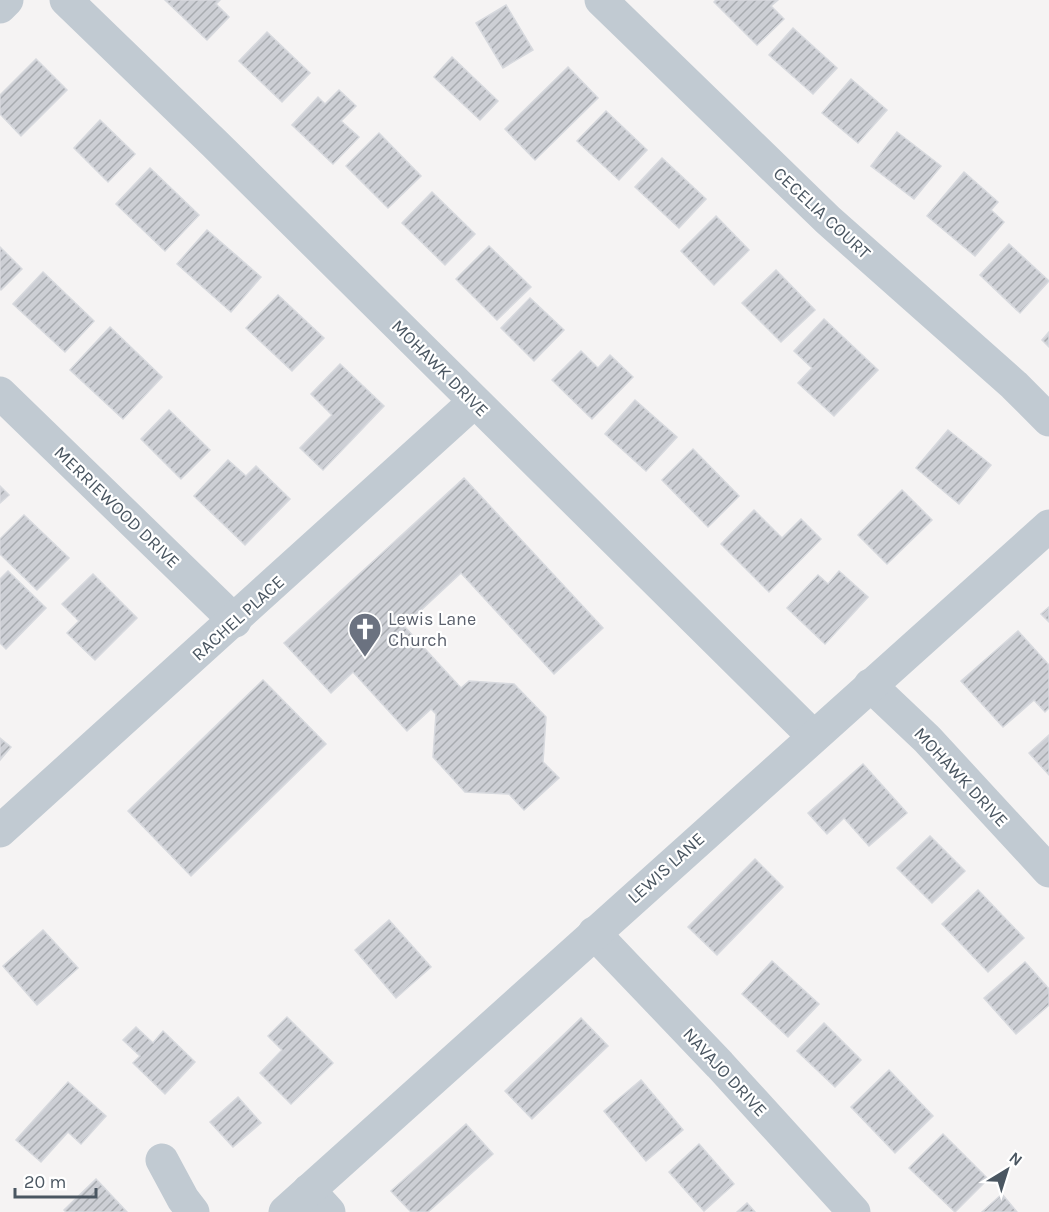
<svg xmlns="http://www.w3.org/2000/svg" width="1049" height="1212" font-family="Karla,sans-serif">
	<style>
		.building { fill: url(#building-hatch); stroke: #d7d9de; stroke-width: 1.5 }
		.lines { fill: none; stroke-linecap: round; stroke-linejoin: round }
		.minor { stroke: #c1cad2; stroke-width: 33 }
		.labels { text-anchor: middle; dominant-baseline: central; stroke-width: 4.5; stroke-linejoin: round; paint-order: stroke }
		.street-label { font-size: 18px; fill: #4a5661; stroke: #fff }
		.worship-label { font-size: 18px; fill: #5b616d; stroke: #fff; text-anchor: start }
	</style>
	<defs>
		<pattern id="building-hatch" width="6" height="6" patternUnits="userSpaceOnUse" patternTransform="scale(1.5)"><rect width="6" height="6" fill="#cdcfd5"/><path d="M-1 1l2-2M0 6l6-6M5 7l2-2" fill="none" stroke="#a8abb0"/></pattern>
	</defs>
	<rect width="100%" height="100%" fill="#f5f3f3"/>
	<!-- building -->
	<g class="building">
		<polygon points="165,0 220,0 216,4 229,17 207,40"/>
		<polygon points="716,0 778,0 771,6 784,19 757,45 714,2"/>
		<polygon points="506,5 533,50 503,68 476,23"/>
		<polygon points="793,28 837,68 813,94 769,55"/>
		<polygon points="267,32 310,73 282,102 239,61"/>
		<polygon points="452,57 498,101 480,120 434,77"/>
		<polygon points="36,59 67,90 21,136 0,114 0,95"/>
		<polygon points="568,67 598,98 535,160 505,129"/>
		<polygon points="851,79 887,110 858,143 822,113"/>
		<polygon points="339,90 356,106 341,121 359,137 333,164 292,125 318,97 325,104"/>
		<polygon points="606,111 647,150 619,180 577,141"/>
		<polygon points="100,120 135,154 108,182 74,148"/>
		<polygon points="897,132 941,166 914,199 871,166"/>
		<polygon points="379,133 421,176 388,208 346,166"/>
		<polygon points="662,158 706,199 679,228 635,187"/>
		<polygon points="150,168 199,215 165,251 116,204"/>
		<polygon points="964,172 998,202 991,210 1004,222 975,256 927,216"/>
		<polygon points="432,192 475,234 445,265 402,223"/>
		<polygon points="716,216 749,250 714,285 681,251"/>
		<polygon points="207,230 261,277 231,312 177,264"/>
		<polygon points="1009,244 1049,281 1020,313 980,275"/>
		<polygon points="489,246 531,287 497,320 456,279"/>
		<polygon points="0,247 22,269 1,290 0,289"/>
		<polygon points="776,270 815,310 781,342 742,303"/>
		<polygon points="43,272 94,321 65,352 13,304"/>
		<polygon points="278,295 324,338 292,371 246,328"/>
		<polygon points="530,298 564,330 534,361 501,328"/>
		<polygon points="824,319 878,370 834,416 798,383 812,368 794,351"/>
		<polygon points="110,327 162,377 123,419 70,370"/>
		<polygon points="1049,332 1049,347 1042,340"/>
		<polygon points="581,351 598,368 610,355 633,377 592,419 552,380"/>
		<polygon points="340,364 384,406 323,470 300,448 332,415 311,394"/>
		<polygon points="635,400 677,437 646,471 605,434"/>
		<polygon points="169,410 210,450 181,479 141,439"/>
		<polygon points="948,430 991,465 959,504 916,468"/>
		<polygon points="693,449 739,496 708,527 662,480"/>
		<polygon points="228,460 246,476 256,466 290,499 245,545 194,496"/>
		<polygon points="464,478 603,628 554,674 461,573 404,626 461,688 469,681 514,684 546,717 543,762 559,778 524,810 509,794 465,792 433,757 436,714 431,709 407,731 353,672 331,693 284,643"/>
		<polygon points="0,486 9,495 0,503"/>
		<polygon points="902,490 932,520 887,564 858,535"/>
		<polygon points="754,510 782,538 801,519 821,539 769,592 721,544"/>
		<polygon points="24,515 69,558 37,590 0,554 0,539"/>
		<polygon points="8,571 46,608 6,649 0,643 0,579"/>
		<polygon points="839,571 868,597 825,644 787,608 818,575 828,584"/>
		<polygon points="93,574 137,618 95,660 67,633 79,621 62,604"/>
		<polygon points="1049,607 1049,622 1041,614"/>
		<polygon points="1018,631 1049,665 1049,708 1045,712 1034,700 1003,727 961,681"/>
		<polygon points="263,680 326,744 191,876 128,811"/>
		<polygon points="1049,735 1049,775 1029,753"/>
		<polygon points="0,738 11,747 0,760"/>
		<polygon points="863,764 907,813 869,846 844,818 827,834 808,813"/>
		<polygon points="930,836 965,871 932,903 897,868"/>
		<polygon points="755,859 783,887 717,955 688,927"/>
		<polygon points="978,890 1024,938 988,972 942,924"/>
		<polygon points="389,920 431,967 396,998 355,950"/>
		<polygon points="43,930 78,968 37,1005 3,966"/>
		<polygon points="772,961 819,1004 788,1037 742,994"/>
		<polygon points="1025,962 1049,989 1049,1005 1016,1034 984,998"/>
		<polygon points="287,1017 333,1063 291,1104 260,1073 282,1050 268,1036"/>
		<polygon points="581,1018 608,1046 532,1119 505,1091"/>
		<polygon points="824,1023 861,1060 835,1087 797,1051"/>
		<polygon points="136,1027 153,1043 163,1031 195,1062 165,1094 133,1063 140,1056 123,1040"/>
		<polygon points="889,1070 933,1116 895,1153 851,1107"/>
		<polygon points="641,1080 683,1130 646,1161 604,1111"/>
		<polygon points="68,1082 106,1116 81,1144 68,1132 41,1162 16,1140"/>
		<polygon points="238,1097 261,1123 233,1147 210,1122"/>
		<polygon points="466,1124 493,1154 428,1212 411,1212 391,1191"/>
		<polygon points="943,1134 988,1179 955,1212 909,1168"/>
		<polygon points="699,1144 734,1184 704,1211 669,1172"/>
		<polygon points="96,1179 127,1212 66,1212 64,1210"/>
		<polygon points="1002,1194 1017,1212 982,1212"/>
		<polygon points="747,1203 755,1212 737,1212"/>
	</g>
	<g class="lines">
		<!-- minor -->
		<g class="minor">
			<polyline points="66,0 215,144 813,736"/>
			<polyline points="601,0 828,220 1014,385 1049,420"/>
			<polyline points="0,7 7,0"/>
			<polyline points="0,393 235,621"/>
			<polyline points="870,685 927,739 1049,871"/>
			<polyline points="0,831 474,402"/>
			<polyline points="594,933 720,1065 854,1212"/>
			<polyline points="162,1160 183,1199 193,1212"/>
			<polyline points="309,1190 329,1212"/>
			<polyline points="285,1212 1049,526"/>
		</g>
	</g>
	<!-- icons -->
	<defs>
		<g id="church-pin" transform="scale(1.725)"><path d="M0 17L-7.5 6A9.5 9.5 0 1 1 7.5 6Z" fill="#6b7280" stroke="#fff"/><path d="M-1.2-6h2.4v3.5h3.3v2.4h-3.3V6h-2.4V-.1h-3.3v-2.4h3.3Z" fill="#fff"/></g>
	</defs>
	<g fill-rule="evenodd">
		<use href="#church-pin" x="365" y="629"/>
	</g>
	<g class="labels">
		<!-- street labels -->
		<g class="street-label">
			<text transform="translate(822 213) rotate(43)">CECELIA COURT</text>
			<text transform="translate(440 368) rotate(45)">MOHAWK DRIVE</text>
			<text transform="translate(117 507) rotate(44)">MERRIEWOOD DRIVE</text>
			<text transform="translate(238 618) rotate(-42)">RACHEL PLACE</text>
			<text transform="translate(961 777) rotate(47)">MOHAWK DRIVE</text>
			<text transform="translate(666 868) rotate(-42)">LEWIS LANE</text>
			<text transform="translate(725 1072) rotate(47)">NAVAJO DRIVE</text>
		</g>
		<!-- worship labels -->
		<g class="worship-label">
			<text x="388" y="619">Lewis Lane<tspan x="388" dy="21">Church</tspan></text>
		</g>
	</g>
	<!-- north arrow -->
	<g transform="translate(1007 1170) rotate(38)" stroke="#ffffff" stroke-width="4.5" paint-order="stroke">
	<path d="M0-4.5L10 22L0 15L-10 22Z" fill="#4a5661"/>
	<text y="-9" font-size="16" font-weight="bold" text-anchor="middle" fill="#4a5661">N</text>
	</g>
	<!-- scale -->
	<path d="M15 1188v9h81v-9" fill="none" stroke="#4a5661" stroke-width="3"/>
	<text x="24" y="1188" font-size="18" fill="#4a5661" stroke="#ffffff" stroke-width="4.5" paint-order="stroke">20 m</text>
</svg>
